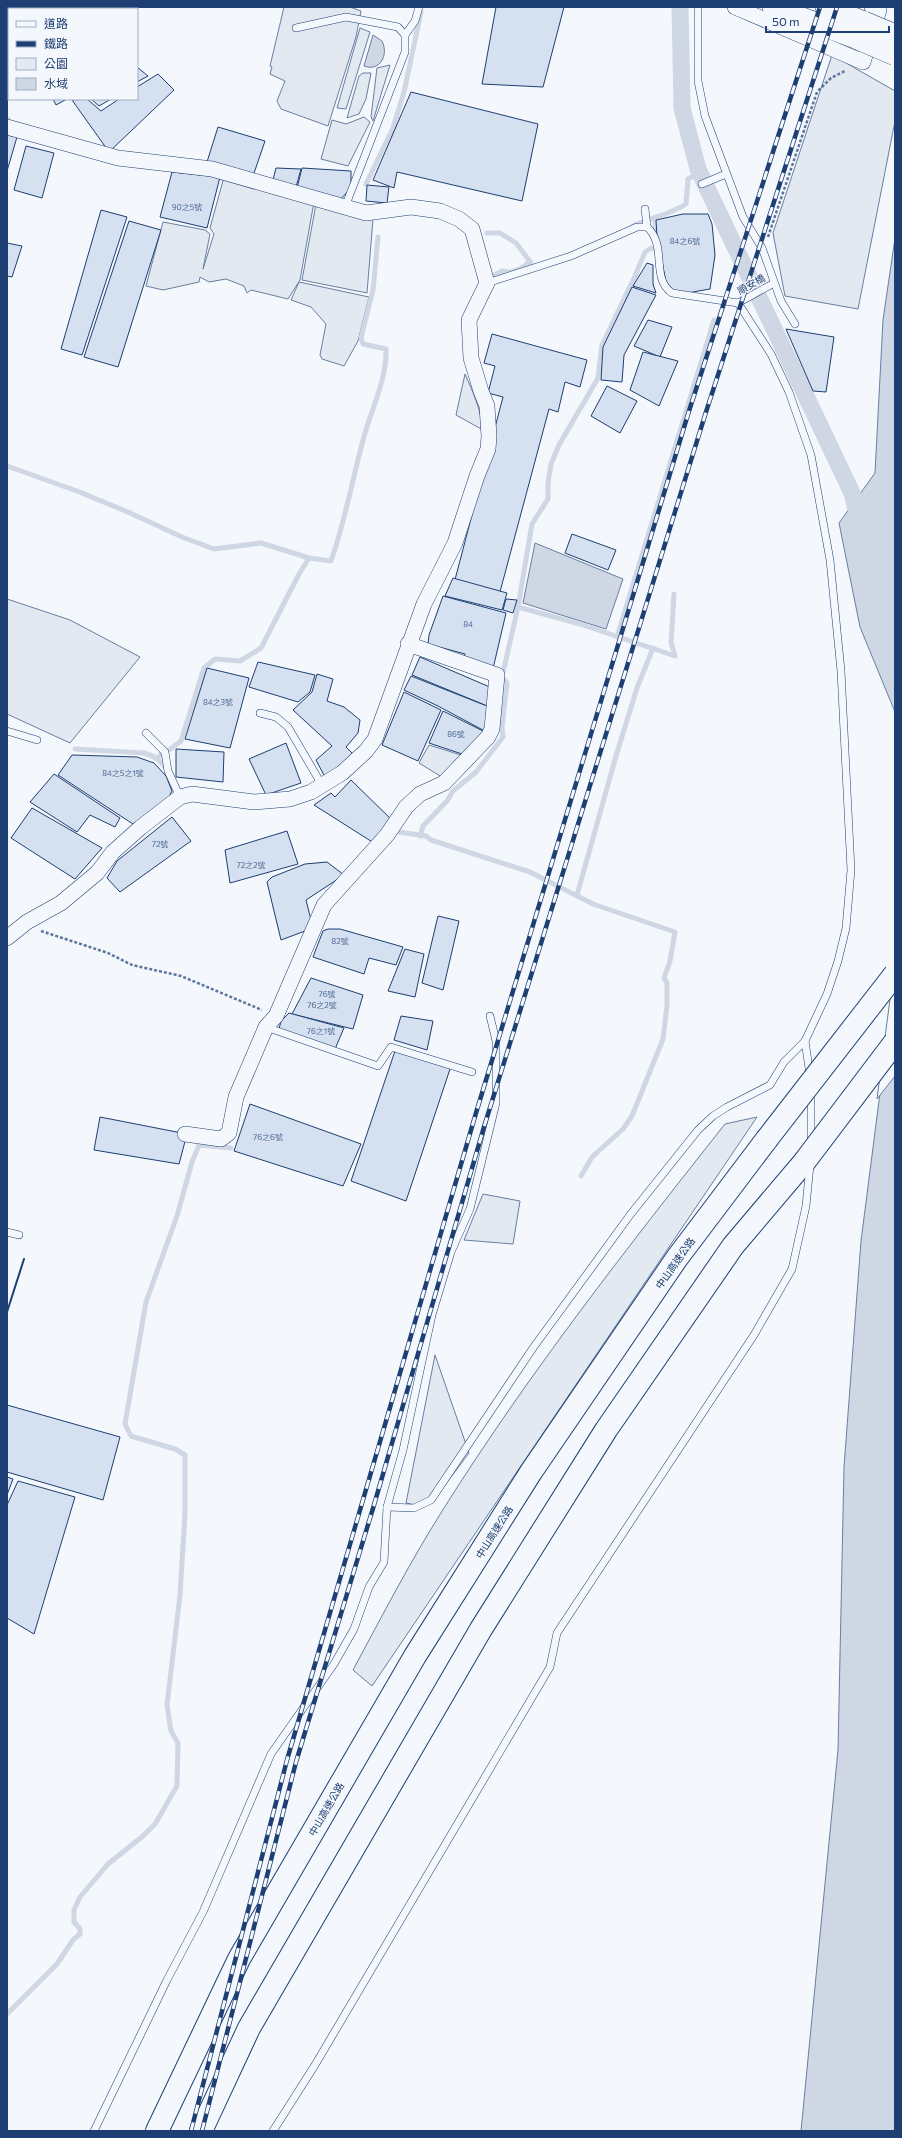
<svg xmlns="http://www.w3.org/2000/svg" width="902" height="2138" font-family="Commissioner,'Noto Sans TC',sans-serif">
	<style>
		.green { fill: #e3e9f0; stroke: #687fa3 }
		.parking { fill: #e3e8f0; stroke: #687fa3 }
		.water { fill: #cfd7e4; stroke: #687fa3 }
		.pier { fill: #f4f7fb; stroke: #687fa3 }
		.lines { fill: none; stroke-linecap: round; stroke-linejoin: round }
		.stream { stroke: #cfd7e4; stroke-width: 5 }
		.canal { stroke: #cfd7e4; stroke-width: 17 }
		.building { fill: #d5e0f0; stroke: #1d3f73 }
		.lane-casing { stroke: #1d3f73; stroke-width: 8 }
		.street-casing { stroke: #1d3f73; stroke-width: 16 }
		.secondary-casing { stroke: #1d3f73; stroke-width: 22 }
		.highway-casing { stroke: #1d3f73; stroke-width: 24 }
		.path { stroke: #5e769c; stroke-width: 2.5; stroke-dasharray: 3 2; stroke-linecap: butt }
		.lane { stroke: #f4f7fb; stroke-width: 7 }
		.street { stroke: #f4f7fb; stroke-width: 15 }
		.secondary { stroke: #f4f7fb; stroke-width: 21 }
		.highway { stroke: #f4f7fb; stroke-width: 22 }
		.rail-casing { stroke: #1d3f73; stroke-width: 4.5 }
		.rail { stroke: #f4f7fb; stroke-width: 3; stroke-dasharray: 9; stroke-linecap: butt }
		.secondary-bridge-casing { stroke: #1d3f73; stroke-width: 22; stroke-linecap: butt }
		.highway-bridge-casing { stroke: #1d3f73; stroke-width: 24; stroke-linecap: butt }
		.secondary-bridge { stroke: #f4f7fb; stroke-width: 21 }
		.highway-bridge { stroke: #f4f7fb; stroke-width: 22 }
		.wall { stroke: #1d3f73; stroke-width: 2 }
		.labels { text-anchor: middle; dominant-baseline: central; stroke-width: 3; stroke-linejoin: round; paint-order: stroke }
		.number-label { font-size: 8px; fill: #4b6792 }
		.street-label { font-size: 10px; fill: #1d3f73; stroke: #f4f7fb }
	</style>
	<rect width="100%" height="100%" fill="#f4f7fb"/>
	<!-- green -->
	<g class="green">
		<polygon points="360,28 370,32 346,109 337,108"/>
		<polygon points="832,55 895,91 895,121 858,309 785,296 773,233"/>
		<polygon points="390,65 373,121 371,117 377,68"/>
		<polygon points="363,73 371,73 366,99 359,114 347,118 359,76"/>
		<polygon points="364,117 370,122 348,166 321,159 332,120 346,124"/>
		<polygon points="224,177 314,202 300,280 288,299 251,290 247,293 244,286 226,279 209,282 200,277 199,282 163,290 146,286 163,222 205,230 210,234 203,269 214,234 210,228"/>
		<polygon points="316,204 373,219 367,293 302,280"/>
		<polygon points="299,282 369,297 358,341 344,366 322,359 320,355 326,324 311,307 291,300"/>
		<path d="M465,374C473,392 481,410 483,430L456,415Z"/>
		<polygon points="7,599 70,620 140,657 70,743 7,714"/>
		<polygon points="429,745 474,759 450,782 419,763"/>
		<path d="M757,1117L372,1686L353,1670C382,1616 411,1560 444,1508C529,1373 627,1248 725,1124Z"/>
		<polygon points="483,1194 520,1201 513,1244 464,1240"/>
		<polygon points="435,1355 469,1453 436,1497 420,1506 406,1503"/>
	</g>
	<!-- parking -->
	<polygon class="parking" points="284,7 350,7 361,11 356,37 328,126 281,109 277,101 285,81 270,74 272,67 270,66"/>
	<!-- water -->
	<g class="water">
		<path d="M373,35L382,41C389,55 380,72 364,66Z"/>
		<polygon points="895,238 895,712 860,627 839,523 875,473 883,320"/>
		<polygon points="535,543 623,579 606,629 523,603"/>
		<polygon points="895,976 895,2131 801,2131 838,1750 844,1467 861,1241"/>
	</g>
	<!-- pier -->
	<polygon class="pier" points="895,974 895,1076 877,1099 893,976"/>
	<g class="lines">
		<!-- stream -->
		<g class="stream">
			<polyline points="7,119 8,119"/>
			<polyline points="366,184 393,128 404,92 421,12"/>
			<polyline points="655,218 656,249 651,248 645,252 635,276 602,345 598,378 559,445 551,464 548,483 548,499 532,524 518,607 580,624 675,656 671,642 674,594"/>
			<path d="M633,226C651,217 670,215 686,204L688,179L700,172"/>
			<polyline points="487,233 500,233 516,243 531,263"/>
			<path d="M488,279L502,271C513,274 522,269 529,262"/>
			<polyline points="7,466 77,491 128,512 182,537 214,549 261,543 309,558"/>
			<polyline points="617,637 714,320"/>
			<path d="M75,749L144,753C155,756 161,761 167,770"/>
			<path d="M158,759L162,752L169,750L181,741L204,668L215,659L240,661L261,648L299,574L309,558L331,561C346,519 353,475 365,433C373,406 387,377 386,349L363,344L361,338L373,290L378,237"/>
			<polyline points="399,832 426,836 431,840 530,872 593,904 675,932 670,961 664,978 667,983 667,1005 663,1039 632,1116 623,1129 592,1157 581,1176"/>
			<polyline points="420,836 423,826 447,801 453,791 476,772 503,737 502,727 507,683 502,677 518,607"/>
			<polyline points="577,895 616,756 637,688 653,648"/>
			<polyline points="7,2014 57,1964 73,1940 80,1934 80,1929 74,1922 74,1910 80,1897 108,1864 143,1836 155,1824 177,1786 178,1743 171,1731 167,1705 180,1595 185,1513 185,1455 175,1449 131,1436 125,1424 146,1302 177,1216 192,1162 199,1145 231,1148"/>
		</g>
		<!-- canal -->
		<polyline class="canal" points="680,7 682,108 698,169 852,493 860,525"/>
	</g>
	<!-- building -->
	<g class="building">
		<polygon points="67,7 126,7 125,9 65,9"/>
		<polygon points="496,7 564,7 543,87 482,84"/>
		<polygon points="137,67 148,76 137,82"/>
		<polygon points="158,74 174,90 109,152 72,100 87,99 101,111 119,99 137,99 137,87"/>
		<polygon points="411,92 538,124 522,201 397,172 394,188 373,180"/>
		<polygon points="53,99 67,99 56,105"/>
		<polygon points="91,99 111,99 99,106"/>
		<polygon points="218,127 265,141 252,179 206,165"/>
		<polygon points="7,135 17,137 7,171"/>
		<polygon points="26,146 54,153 42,198 14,190"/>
		<polygon points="276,168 301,169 295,191 272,184"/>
		<polygon points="302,168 351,171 351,188 339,201 296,192"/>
		<polygon points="172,172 220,177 207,228 160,217"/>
		<polygon points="367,185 389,187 387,203 366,201"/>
		<polygon points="101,210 127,217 82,355 61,349"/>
		<polygon points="683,214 708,214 712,224 715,255 710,289 676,295 666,282 657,236 656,220"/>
		<polygon points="129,221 161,230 118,367 84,357"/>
		<polygon points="7,243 22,246 12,277 7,276"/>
		<polygon points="647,263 653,265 653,284 656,293 633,286"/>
		<polygon points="632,287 656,295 624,355 622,382 601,380 603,347"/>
		<polygon points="648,320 672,327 660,357 634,346"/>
		<polygon points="786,329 834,337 826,392 813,391"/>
		<polygon points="492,334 587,360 580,387 565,382 558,412 549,409 497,603 452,591 503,397 488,393 495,366 484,363"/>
		<polygon points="643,352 678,361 659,406 630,390"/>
		<polygon points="607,386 637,401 620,433 591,416"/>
		<polygon points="572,534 616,550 608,570 565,553"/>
		<polygon points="453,578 507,593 502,610 445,596"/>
		<polygon points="443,596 506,613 492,673 462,662 465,654 428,644 429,635"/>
		<polygon points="506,599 517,600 513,613 503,610"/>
		<polygon points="420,657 499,691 497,710 412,675"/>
		<polygon points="258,662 315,675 310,692 298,702 249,687"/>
		<polygon points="207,668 249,678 230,748 185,739"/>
		<polygon points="317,674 333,679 327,701 344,707 360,720 358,733 346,747 356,757 325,777 316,760 332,746 293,710 312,692"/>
		<polygon points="411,676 497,710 494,736 438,706 404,690"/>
		<polygon points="404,692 441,710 418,761 382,745"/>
		<polygon points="443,711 491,735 474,758 429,743"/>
		<polygon points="286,743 301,783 266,795 249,759"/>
		<polygon points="176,749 224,752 223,782 176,777"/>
		<polygon points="72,755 137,757 154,763 166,776 172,791 166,803 136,826 58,775"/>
		<polygon points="54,774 120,818 115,827 90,815 77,832 30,802"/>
		<polygon points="351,780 395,823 377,845 314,805 331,793 335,797"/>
		<polygon points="32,808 102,848 75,879 11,838"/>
		<polygon points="172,817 191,841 120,892 107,878 117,861"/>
		<polygon points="287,831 298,864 230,883 225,850"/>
		<polygon points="327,862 344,875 306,900 313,928 281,940 267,882 272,877 305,864"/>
		<polygon points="438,916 459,921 443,990 422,983"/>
		<polygon points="328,929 340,929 403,947 396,965 369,958 364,974 313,957 323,931"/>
		<polygon points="405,949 424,954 415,997 388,991"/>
		<polygon points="311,978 363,995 353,1029 292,1014"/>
		<polygon points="289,1013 344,1028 335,1049 279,1029 281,1021"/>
		<polygon points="401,1016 433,1021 427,1050 394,1040"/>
		<polygon points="396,1048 451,1066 406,1201 351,1181"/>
		<polygon points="250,1104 361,1144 343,1186 234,1151"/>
		<polygon points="100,1117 187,1134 179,1164 94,1150"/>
		<polygon points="7,1405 120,1437 103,1500 7,1472"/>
		<polygon points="7,1477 13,1479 7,1495"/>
		<polygon points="18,1481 75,1497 34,1634 7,1618 7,1505"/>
	</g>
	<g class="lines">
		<!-- lane casing -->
		<g class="lane-casing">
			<g id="lane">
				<polyline points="698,7 698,81 705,116 743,217 762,248 781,301 795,324"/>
				<polyline points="296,28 346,17 398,27 405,35 405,52 345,207"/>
				<polyline points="405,35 415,21 419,7"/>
				<polyline points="702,184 726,174"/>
				<polyline points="645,209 647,227"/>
				<path d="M487,283L571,256L637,227H647C668,246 650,278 672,293L738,303"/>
				<polyline points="738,303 774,283"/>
				<polyline points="260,713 276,717 288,727 322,785"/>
				<polyline points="7,731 37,740"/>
				<polyline points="146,733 165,752 168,771 180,797"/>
				<polyline points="266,1027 378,1066 391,1047 472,1072"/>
				<polyline points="805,1041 810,1075"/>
				<polyline points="811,1091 811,1143"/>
				<polyline points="7,1232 19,1235"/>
				<polyline points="387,1507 414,1508 431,1500 533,1348 630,1215 698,1130 713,1116 727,1107 770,1085 784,1062 805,1041 827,994 838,961 846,928 851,870 841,671 830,560 811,455 789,392 771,354 738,303"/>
				<polyline points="94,2131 167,1980 203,1912 271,1754 334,1664 354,1629 369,1587 384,1562 387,1507 403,1450 432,1315 451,1252 470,1209 496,1103 496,1041 490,1016"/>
				<polyline points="273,2131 315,2065 550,1667 557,1633 754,1335 792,1269 806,1206 810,1165"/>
			</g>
		</g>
		<!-- street casing -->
		<g class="street-casing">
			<g id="street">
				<polyline points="735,7 863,62 879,10 872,7"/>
				<polyline points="7,127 118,158 212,169 366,213 411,207 440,211 459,219 472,229 487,283 469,320 471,358 481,391 487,406 489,436 488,449 477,476 455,543 424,604 375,739 366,751 342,773 311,792 290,799 254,802 192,794 180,797 140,828 113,852 97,873 61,903 27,922 7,938"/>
				<polyline points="185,1134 221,1139 229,1133 236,1097 266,1027 276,1016 324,905 387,835 406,807 420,794 444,783 488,737 492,729 497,675 408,644"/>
			</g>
		</g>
		<!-- secondary casing -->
		<g class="secondary-casing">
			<g id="secondary">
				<polyline points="773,7 858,39"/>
				<polyline points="826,7 864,22"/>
			</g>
		</g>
		<!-- highway casing -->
		<g class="highway-casing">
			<g id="highway">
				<polyline points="157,2131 239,1959 415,1656 531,1472 677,1258 767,1139"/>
				<polyline points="201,2131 249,2028 481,1629 606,1430 733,1246 805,1161"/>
			</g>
		</g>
		<!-- path -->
		<g class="path">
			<polyline points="768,237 817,92 831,78 845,71"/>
			<polyline points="41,931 108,953 132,965 181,976 262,1010"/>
		</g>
		<!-- lane -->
		<use href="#lane" class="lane"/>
		<!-- street -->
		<use href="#street" class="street"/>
		<!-- secondary -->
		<use href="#secondary" class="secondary"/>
		<!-- highway -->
		<use href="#highway" class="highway"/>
		<!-- rail casing -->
		<g class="rail-casing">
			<g id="rail">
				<polyline points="191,2131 287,1760 476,1113 689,411 820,7"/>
				<polyline points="202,2131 296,1762 374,1505 484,1127 706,412 837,7"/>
			</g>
		</g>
		<!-- rail -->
		<use href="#rail" class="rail"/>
		<!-- secondary-bridge casing -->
		<g class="secondary-bridge-casing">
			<g id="secondary-bridge">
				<polyline points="864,22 895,35"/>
				<polyline points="858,39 895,55"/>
			</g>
		</g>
		<!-- highway-bridge casing -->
		<g class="highway-bridge-casing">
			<g id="highway-bridge">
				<polyline points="767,1139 895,974"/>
				<polyline points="805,1161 895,1042"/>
			</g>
		</g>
		<!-- secondary-bridge -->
		<use href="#secondary-bridge" class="secondary-bridge"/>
		<!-- highway-bridge -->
		<use href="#highway-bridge" class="highway-bridge"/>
		<!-- wall -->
		<polyline class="wall" points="7,1312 24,1259"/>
	</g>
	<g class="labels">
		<!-- number labels -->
		<g class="number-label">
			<text x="187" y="207">90之5號</text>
			<text x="685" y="241">84之6號</text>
			<text x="468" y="624">84</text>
			<text x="218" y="702">84之3號</text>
			<text x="456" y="734">86號</text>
			<text x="123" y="773">84之5之1號</text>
			<text x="160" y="844">72號</text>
			<text x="251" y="865">72之2號</text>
			<text x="340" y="941">82號</text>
			<text x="327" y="994">76號</text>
			<text x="322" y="1005">76之2號</text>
			<text x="321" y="1031">76之1號</text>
			<text x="268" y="1137">76之6號</text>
		</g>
		<!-- street labels -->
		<g class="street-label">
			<text transform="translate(751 284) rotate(-29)">順安橋</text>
			<text transform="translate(675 1263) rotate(-55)">中山高速公路</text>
			<text transform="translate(494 1532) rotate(-58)">中山高速公路</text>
			<text transform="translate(326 1809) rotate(-60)">中山高速公路</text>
		</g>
	</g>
	<!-- border -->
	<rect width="902" height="2138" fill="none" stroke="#1d3f73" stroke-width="16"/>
	<!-- legend -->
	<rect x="8" y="8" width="130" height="92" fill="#f4f7fb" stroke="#9eadc5"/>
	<rect x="16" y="21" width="20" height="6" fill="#f4f7fb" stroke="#9eadc5"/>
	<text x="44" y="28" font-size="12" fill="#1d3f73">道路</text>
	<rect x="16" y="41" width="20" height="6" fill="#1d3f73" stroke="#9eadc5"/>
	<text x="44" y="48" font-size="12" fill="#1d3f73">鐵路</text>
	<rect x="16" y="58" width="20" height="12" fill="#e3e9f0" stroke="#9eadc5"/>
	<text x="44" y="68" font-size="12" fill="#1d3f73">公園</text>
	<rect x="16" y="78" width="20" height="12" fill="#cfd7e4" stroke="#9eadc5"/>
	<text x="44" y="88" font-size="12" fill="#1d3f73">水域</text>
	<!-- scale -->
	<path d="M766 26v6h123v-6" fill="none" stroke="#1d3f73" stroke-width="2"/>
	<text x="772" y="26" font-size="12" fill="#1d3f73" stroke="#f4f7fb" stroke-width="3" paint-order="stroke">50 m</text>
</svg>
